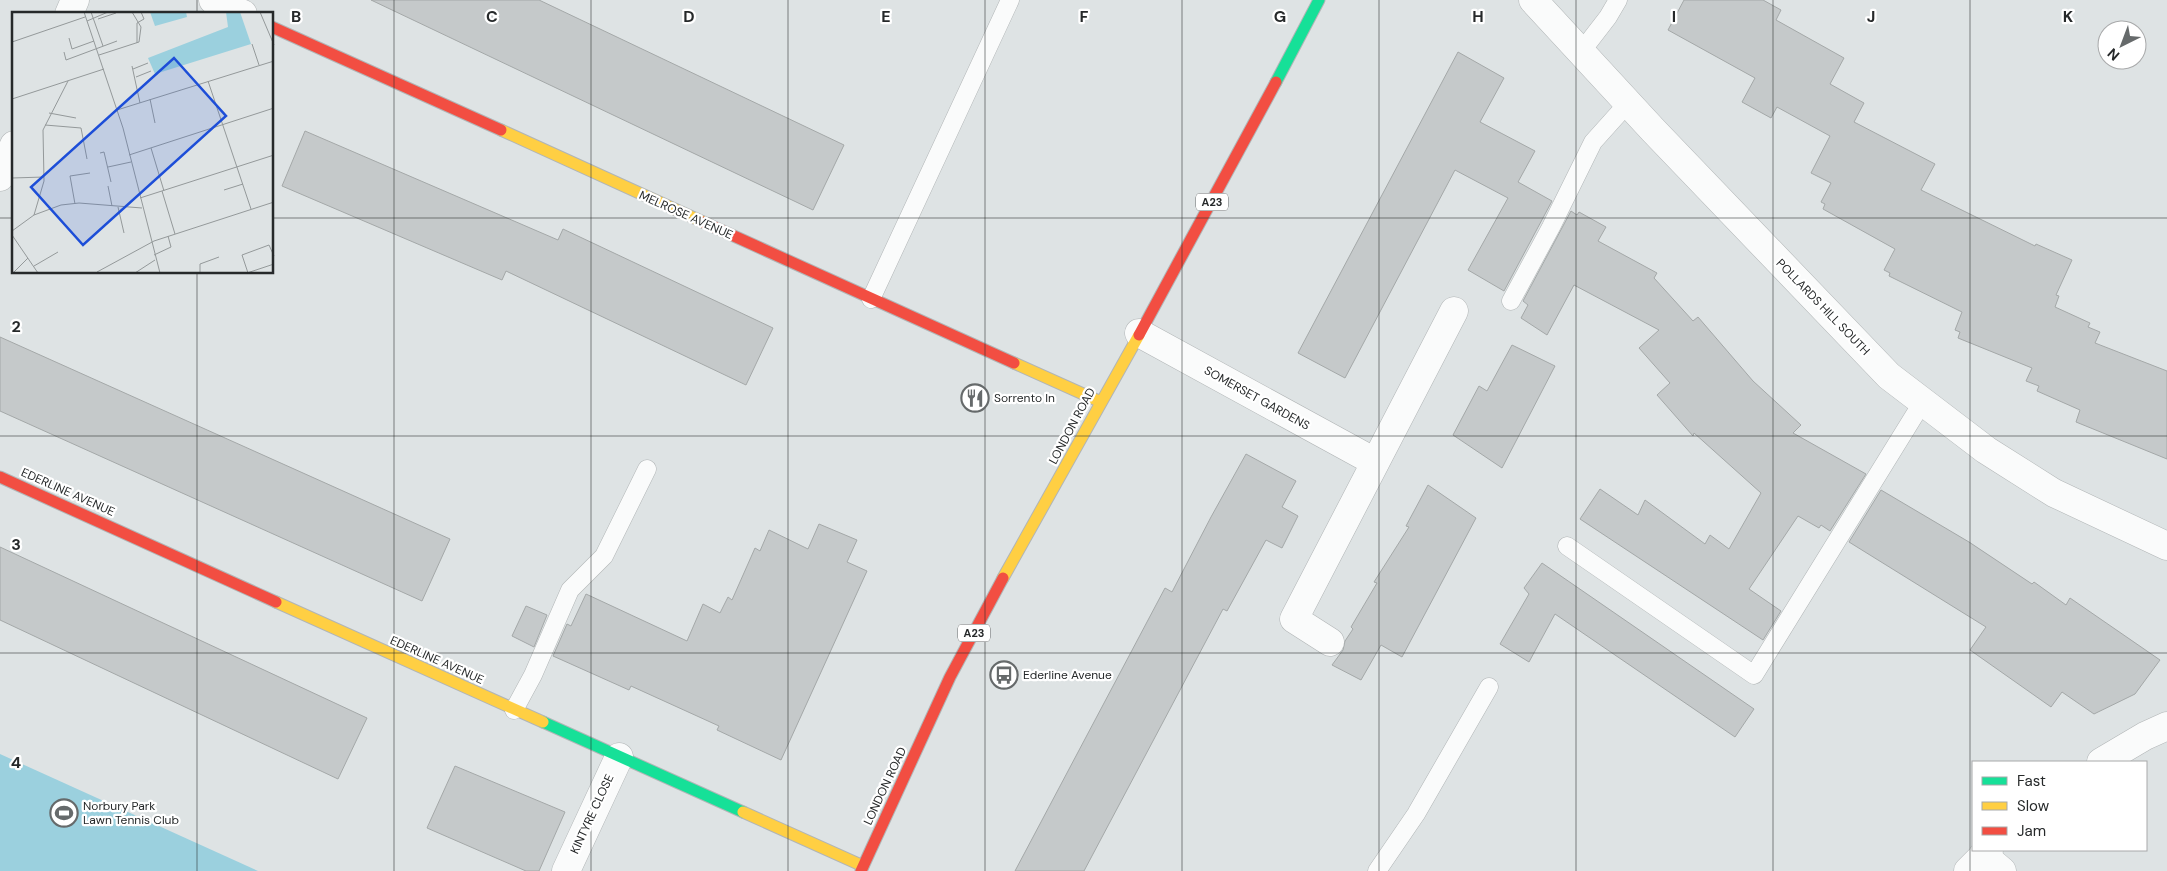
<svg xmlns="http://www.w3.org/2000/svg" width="2167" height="871" font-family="'DM Sans',sans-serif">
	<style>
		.green { fill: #9bd0de }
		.building { fill: #c5c9ca; stroke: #a4a8a8 }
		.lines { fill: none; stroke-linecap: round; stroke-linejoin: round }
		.lane-casing { stroke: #b1b5b6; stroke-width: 19 }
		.street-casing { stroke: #b1b5b6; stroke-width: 29 }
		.fast-casing { stroke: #b1b5b6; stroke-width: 13 }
		.slow-casing { stroke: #b1b5b6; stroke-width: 13 }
		.jam-casing { stroke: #b1b5b6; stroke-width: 13 }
		.lane { stroke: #fafbfb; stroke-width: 18 }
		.street { stroke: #fafbfb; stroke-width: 28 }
		.fast { stroke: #16e098; stroke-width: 11 }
		.slow { stroke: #ffcf43; stroke-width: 11 }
		.jam { stroke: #f24e42; stroke-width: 11 }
		.grid { fill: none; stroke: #26292a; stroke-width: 1; stroke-opacity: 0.55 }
		.labels { text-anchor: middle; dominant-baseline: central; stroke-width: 4.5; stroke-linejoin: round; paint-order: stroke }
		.shield { fill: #fff; stroke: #67696a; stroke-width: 1 }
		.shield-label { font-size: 11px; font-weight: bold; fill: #26292a }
		.street-label { font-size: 12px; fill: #26292a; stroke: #fff }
		.poi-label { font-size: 12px; fill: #26292a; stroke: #fff; text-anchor: start }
		.inset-road { fill: none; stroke: #94999a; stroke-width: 1 }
		.view { fill: #1d4ed8; fill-opacity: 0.15; stroke: #1d4ed8; stroke-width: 2.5 }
		.inset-edge { fill: none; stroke: #26292a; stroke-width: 2.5 }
		.grid-label { font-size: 16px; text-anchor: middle; font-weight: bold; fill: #26292a; stroke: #fff; stroke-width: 4.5; stroke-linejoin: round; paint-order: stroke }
	</style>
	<rect width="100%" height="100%" fill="#dee3e4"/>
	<!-- green -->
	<polygon class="green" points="0,754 258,871 0,871"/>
	<!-- building -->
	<g class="building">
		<polygon points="371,0 539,0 844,145 813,210"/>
		<polygon points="1684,0 1763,0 1781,10 1776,20 1844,58 1830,84 1864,103 1854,122 1935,164 1921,190 2035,246 2036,244 2072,260 2056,295 2059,296 2055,307 2090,323 2088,327 2100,332 2095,343 2167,371 2167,459 2076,422 2080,410 2037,391 2039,386 2026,381 2032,368 1958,338 1960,332 1955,330 1962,312 1889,276 1890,273 1884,270 1895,249 1823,209 1825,204 1821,202 1831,183 1811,173 1830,136 1777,107 1771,118 1742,102 1755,78 1668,30"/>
		<polygon points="1458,52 1504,78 1480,122 1535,151 1518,182 1552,201 1504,291 1468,270 1508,198 1455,170 1345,378 1298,353"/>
		<polygon points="305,131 558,240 563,229 773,328 746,385 506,271 502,280 282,186"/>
		<polygon points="1571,211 1577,215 1579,212 1606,227 1598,241 1657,273 1654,278 1693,321 1698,317 1753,381 1801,425 1793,433 1866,474 1830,531 1821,525 1819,528 1798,516 1749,589 1781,611 1763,640 1580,519 1600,489 1638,515 1645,500 1705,544 1710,535 1729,549 1761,493 1694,433 1693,436 1657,395 1670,383 1639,348 1659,330 1574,285 1547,335 1521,318 1528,305 1523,301"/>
		<polygon points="0,337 450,539 422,601 0,411"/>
		<polygon points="1512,345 1555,366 1502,468 1453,435 1479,386 1487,391"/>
		<polygon points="1246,454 1296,481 1282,507 1298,516 1282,548 1266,540 1227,611 1223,609 1084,871 1015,871 1165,588 1172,592 1211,517"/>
		<polygon points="1428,485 1476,518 1402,657 1381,645 1361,680 1332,665 1343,650 1345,641 1353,629 1351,627 1377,583 1374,582 1409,527 1406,526"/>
		<polygon points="1881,490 1969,542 2032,584 2034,582 2066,605 2070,598 2160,660 2135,694 2094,714 2062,692 2051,707 1970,650 1986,627 1849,542"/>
		<polygon points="819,524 857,540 847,562 867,571 781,760 717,730 719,726 631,686 629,690 553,656 567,624 571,626 586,594 687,641 703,604 720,613 728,597 732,600 755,548 760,551 769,530 808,549"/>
		<polygon points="0,547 367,718 338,779 0,620"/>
		<polygon points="1542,563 1754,709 1735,737 1555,614 1529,662 1500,644 1529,594 1524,588"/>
		<polygon points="526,606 547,615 534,647 512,636"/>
		<polygon points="455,766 565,812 539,871 526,871 427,828"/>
	</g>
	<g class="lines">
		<!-- lane casing -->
		<g class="lane-casing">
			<g id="lane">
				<polyline points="1581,52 1608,17 1618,0"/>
				<polyline points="871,299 1010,0"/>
				<polyline points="1511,301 1551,227 1593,142 1628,103"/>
				<polyline points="1567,546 1754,675 1922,403"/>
				<polyline points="514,710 533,675 570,590 604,556 647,469"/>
				<polyline points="1377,871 1416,814 1489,687"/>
			</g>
		</g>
		<!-- street casing -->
		<g class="street-casing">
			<g id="street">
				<polyline points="213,0 243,14"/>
				<polyline points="1533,0 1653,130 1889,376 1986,450 2054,493 2167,546"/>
				<polyline points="69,14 75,0"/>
				<polyline points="0,177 14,145"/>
				<polyline points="1139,333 1375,462"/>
				<polyline points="1330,642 1294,619 1454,311"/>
				<polyline points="2101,762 2145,736 2167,726"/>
				<polyline points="1983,855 2002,871"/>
				<polyline points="566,871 619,757"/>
				<polyline points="1968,871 1989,850"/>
			</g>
		</g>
		<!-- fast casing -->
		<g class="fast-casing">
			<g id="fast">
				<polyline points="1276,82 1319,0"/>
				<polyline points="543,722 743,812"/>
			</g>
		</g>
		<!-- slow casing -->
		<g class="slow-casing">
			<g id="slow">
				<polyline points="501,130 703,222"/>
				<polyline points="1014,363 1101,402"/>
				<polyline points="1003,578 1139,335"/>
				<polyline points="276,602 543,722"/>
				<polyline points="743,812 863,866"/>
			</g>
		</g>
		<!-- jam casing -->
		<g class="jam-casing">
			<g id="jam">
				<polyline points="272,27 501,130"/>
				<polyline points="703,222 1014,363"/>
				<polyline points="1139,335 1276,82"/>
				<polyline points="0,477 276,602"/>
				<polyline points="861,871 950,677 1003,578"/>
			</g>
		</g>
		<!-- lane -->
		<use href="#lane" class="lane"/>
		<!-- street -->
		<use href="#street" class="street"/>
		<!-- fast -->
		<use href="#fast" class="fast"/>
		<!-- slow -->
		<use href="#slow" class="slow"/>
		<!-- jam -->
		<use href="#jam" class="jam"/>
	</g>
	<!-- grid -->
	<path class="grid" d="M197,0V14M394,0V871M591,0V871M788,0V871M985,0V871M1182,0V871M1379,0V871M1576,0V871M1773,0V871M1970,0V871M0,218H14M272,218H2167M197,272V871M0,436H2167M0,653H2167"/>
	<!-- icons -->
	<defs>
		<g id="restaurant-ring" transform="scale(1.4375)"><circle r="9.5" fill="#fff" stroke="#666a6b" stroke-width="1.5"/><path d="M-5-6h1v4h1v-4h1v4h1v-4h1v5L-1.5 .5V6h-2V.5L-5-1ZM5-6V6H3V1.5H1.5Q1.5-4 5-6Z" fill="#666a6b"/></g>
		<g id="bus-ring" transform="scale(1.4375)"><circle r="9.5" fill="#fff" stroke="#666a6b" stroke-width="1.5"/><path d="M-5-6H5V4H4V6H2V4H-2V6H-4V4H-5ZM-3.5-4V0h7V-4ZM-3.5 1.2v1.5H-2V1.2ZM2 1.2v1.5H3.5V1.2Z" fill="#666a6b"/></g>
		<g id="stadium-ring" transform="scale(1.4375)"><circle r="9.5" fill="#fff" stroke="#666a6b" stroke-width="1.5"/><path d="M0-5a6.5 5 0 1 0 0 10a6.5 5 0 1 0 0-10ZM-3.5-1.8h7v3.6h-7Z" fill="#666a6b"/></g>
	</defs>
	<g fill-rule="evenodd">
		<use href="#restaurant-ring" x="975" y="398"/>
		<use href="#bus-ring" x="1004" y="675"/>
		<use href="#stadium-ring" x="64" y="813"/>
	</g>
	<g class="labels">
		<!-- shield labels -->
		<g class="shield">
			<rect x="1196" y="193.5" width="32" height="17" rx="4"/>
			<rect x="958" y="624.5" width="32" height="17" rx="4"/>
		</g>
		<g class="shield-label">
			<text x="1212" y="202">A23</text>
			<text x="974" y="633">A23</text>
		</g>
		<!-- street labels -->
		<g class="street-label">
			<text transform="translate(686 215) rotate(24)">MELROSE AVENUE</text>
			<text transform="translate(1823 307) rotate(46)">POLLARDS HILL SOUTH</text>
			<text transform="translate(1257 398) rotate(29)">SOMERSET GARDENS</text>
			<text transform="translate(1072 426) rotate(-62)">LONDON ROAD</text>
			<text transform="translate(68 492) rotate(24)">EDERLINE AVENUE</text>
			<text transform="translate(437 660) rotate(24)">EDERLINE AVENUE</text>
			<text transform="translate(885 786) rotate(-65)">LONDON ROAD</text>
			<text transform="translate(592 814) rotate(-65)">KINTYRE CLOSE</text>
		</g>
		<!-- poi labels -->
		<g class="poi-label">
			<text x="994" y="398">Sorrento In</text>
			<text x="1023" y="675">Ederline Avenue</text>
			<text x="83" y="806">Norbury Park<tspan x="83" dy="14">Lawn Tennis Club</tspan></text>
		</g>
	</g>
	<!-- overview -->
	<g transform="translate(12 12)">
		<rect width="261" height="261" fill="#dee3e4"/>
		<path d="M138,0H174L175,5L143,14ZM214,0H228L239,32L143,62L136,46L216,15Z" fill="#9bd0de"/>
		<path class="inset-road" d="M72,0L111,116L148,261M79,0L91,34M248,0L262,33M86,7L104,1M75,9L96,0M57,26L60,37L82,29M0,30L73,5M125,31V11L132,7L129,0M240,32L247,53M52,40L54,48L105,29M87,43L127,30L129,15L120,0M120,54L128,91M121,57L136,51M124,65L139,59M196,69L239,197M0,87L92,57M138,87L143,111M105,98L262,49M37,101L64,106M33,113L69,116L75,147M139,136L152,179M88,141L92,140L99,170M117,143L262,96M96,155L119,150M0,166L32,165M96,174L100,194M212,178L231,172M150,179L163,222M128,186L262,143M63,192L58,164L78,161M106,195L112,221M22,203L32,169L31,118L56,69M0,219L22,203L49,193L67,191L130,196M0,223L26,261M142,243L159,235L156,224M22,254L46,240M85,260L142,229L262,190M1,261L16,246M123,261L143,248M188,261V252L207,245M235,261L262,252M236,261L230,243L257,233L262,244"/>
		<path class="view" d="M162,46L214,104L71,233L19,175Z"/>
		<rect width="261" height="261" class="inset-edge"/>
	</g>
	<g class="grid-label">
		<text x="296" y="22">B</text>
		<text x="492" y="22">C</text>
		<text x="689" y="22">D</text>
		<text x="886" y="22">E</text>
		<text x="1084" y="22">F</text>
		<text x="1280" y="22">G</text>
		<text x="1478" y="22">H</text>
		<text x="1674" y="22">I</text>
		<text x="1871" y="22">J</text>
		<text x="2068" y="22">K</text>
		<text x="16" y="332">2</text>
		<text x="16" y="550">3</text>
		<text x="16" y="768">4</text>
	</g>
	<!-- legend -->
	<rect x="1972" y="761" width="175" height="90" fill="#ffffff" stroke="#a8a9aa"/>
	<rect x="1982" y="777" width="25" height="8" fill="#16e098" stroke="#a8a9aa"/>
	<text x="2017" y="786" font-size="15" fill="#26292a">Fast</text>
	<rect x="1982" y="802" width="25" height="8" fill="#ffcf43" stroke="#a8a9aa"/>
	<text x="2017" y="811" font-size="15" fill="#26292a">Slow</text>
	<rect x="1982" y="827" width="25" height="8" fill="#f24e42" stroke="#a8a9aa"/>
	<text x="2017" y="836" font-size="15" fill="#26292a">Jam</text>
	<!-- north arrow -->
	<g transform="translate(2122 45) rotate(222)"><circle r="24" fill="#ffffff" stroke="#a8a9aa"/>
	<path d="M0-4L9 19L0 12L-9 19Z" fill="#666a6b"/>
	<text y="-8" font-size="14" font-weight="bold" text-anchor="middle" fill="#26292a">N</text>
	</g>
</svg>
